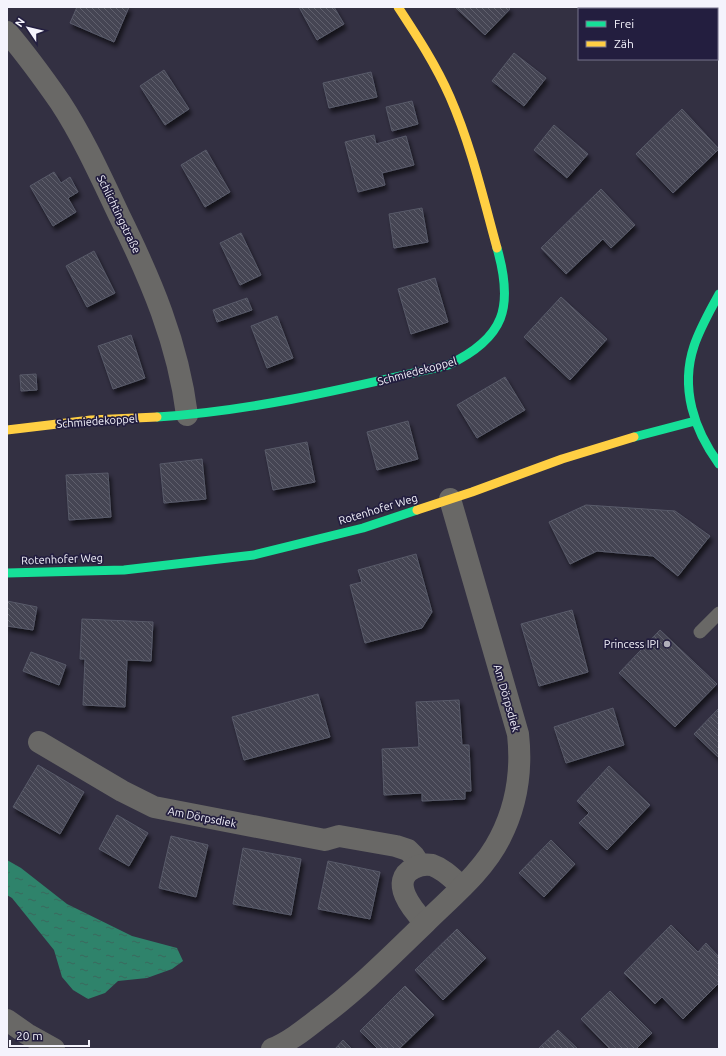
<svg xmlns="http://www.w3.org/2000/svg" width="726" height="1056" font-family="Ubuntu,sans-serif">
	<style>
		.water { fill: url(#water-ripples) }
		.building { fill: url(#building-back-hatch); stroke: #585a69; filter: url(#shadow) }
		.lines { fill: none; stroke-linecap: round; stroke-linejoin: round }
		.lane { stroke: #696866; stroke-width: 13 }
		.street { stroke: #696866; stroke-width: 22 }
		.fast { stroke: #16e098; stroke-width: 9 }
		.slow { stroke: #ffcf43; stroke-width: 9 }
		.poi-dot { fill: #b0afbb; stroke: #231e3f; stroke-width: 1.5 }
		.labels { text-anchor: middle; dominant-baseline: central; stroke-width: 3.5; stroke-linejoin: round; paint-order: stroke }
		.street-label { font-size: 11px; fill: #f4f3fc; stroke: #231e3f }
		.poi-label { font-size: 11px; fill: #f4f3fc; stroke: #231e3f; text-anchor: end }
	</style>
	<defs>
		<pattern id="water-ripples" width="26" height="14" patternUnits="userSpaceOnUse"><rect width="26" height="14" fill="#2f836b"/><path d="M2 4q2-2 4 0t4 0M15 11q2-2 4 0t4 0" fill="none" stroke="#3b695d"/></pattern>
		<pattern id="building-back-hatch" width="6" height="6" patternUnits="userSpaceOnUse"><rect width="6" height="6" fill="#444553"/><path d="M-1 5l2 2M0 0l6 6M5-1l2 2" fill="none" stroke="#60606d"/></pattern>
		<filter id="shadow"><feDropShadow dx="2.5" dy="4.5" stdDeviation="2" flood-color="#0009"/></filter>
	</defs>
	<rect width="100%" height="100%" fill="#333042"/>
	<!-- water -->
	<polygon class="water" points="7,860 21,868 67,904 132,936 177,948 183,961 172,969 147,978 118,981 105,993 88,999 73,990 62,977 54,950 12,898 7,895"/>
	<!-- building -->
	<g class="building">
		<polygon points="77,7 129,7 114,42 70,23"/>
		<polygon points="299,7 334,7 344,24 317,40"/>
		<polygon points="455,7 508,7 510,9 485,35"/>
		<polygon points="514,53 546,78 524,106 492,81"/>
		<polygon points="164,70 189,109 165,125 140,86"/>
		<polygon points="371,72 377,97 329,108 323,83"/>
		<polygon points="412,101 418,124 392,131 386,107"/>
		<polygon points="682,109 719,149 673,193 636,154"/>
		<polygon points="554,125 588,154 567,178 534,150"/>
		<polygon points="374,135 376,144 406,136 414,165 382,173 385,185 358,192 345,142"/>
		<polygon points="206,150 230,192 205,207 181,165"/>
		<polygon points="54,172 61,183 70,177 78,192 68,198 76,212 53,226 30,186"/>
		<polygon points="601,189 635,225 611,248 603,239 566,274 541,248"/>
		<polygon points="422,208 428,242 394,248 389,214"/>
		<polygon points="241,233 261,275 240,285 220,243"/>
		<polygon points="94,251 115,293 87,307 66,266"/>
		<polygon points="435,278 448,322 411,334 398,289"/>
		<polygon points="561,297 607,339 570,380 524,337"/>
		<polygon points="247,298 252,310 217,322 213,310"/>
		<polygon points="277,316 293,358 267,368 251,326"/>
		<polygon points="131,335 145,378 113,389 98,346"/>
		<polygon points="36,374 37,390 21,391 20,375"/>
		<polygon points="505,377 525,410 477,438 457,405"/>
		<polygon points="408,421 418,459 377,470 367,432"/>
		<polygon points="307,442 315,482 273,490 265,450"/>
		<polygon points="202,459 206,499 164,503 160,464"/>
		<polygon points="108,473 111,517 69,520 66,475"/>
		<polygon points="586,505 675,511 710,536 678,576 653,556 597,551 570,564 549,522"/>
		<polygon points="416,554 432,612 422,628 365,643 350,585 362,582 358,570"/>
		<polygon points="7,601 37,607 33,630 7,626"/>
		<polygon points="572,610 588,672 539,686 521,624"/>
		<polygon points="82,619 153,622 151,661 127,660 125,707 83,705 85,659 80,659"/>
		<polygon points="660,630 717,684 675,727 619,673"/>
		<polygon points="31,652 66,665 59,685 23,671"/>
		<polygon points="318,694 330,737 244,760 232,717"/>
		<polygon points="459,700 462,745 469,745 471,791 465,791 465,799 422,801 422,793 384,795 382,749 419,747 416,702"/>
		<polygon points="613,708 624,745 566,763 554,727"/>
		<polygon points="719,708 719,758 694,734"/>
		<polygon points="38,765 84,792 60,834 13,807"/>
		<polygon points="609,766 650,805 607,850 579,823 589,813 577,801"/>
		<polygon points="117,815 148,833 129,866 99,849"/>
		<polygon points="171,836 208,845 196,897 159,888"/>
		<polygon points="551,840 575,864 544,897 519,873"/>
		<polygon points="243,848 301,859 291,915 233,904"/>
		<polygon points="328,861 380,872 370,919 318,909"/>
		<polygon points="671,925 698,952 706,943 719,957 719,983 683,1019 662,997 655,1004 624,973"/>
		<polygon points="457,929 486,958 443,1000 415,970"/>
		<polygon points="405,986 434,1015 399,1049 378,1049 360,1031"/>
		<polygon points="610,991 652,1033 636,1049 610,1049 581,1019"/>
		<polygon points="558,1030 578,1049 538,1049"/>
		<polygon points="343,1040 352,1049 335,1049"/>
	</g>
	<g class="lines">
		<!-- lane -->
		<polyline class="lane" points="700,632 719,613"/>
		<!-- street -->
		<g class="street">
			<path d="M7,32C25,53 44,79 60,102C83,137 101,177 119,215C151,280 178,343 187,415"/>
			<polyline points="39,742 122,791 154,807 325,840 339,836 396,846 408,850 414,856 420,865"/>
			<path d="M425,923C413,910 388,881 414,868C419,865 425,864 432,865C444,869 453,879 462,887"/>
			<polyline points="7,1020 27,1034 54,1049"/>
			<path d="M272,1049C289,1042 304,1030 318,1019C356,991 390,957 424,924C451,897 483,872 500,838C517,805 522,770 518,734L450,499"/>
		</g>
		<!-- fast -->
		<g class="fast">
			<polyline points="685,7 687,9"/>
			<polyline points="717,42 719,45"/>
			<path d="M719,294C710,311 700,328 694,346C680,388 694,430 719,464"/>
			<path d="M157,417C255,411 352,387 448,365C505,338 514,307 497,248"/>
			<polyline points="634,437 695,421"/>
			<polyline points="7,573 124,570 254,555 363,528 417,510"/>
		</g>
		<!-- slow -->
		<g class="slow">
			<path d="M398,7C417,36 436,65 450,97C471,145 483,197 497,248"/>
			<polyline points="7,430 91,420 157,417"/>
			<polyline points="417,510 472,492 562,459 634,437"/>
		</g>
	</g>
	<!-- markers -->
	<circle class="poi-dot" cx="667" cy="644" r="4"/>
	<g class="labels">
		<!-- street labels -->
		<g class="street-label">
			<text transform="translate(119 214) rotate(64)">Schlichtingstraße</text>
			<text transform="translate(417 371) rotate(-15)">Schmiedekoppel</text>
			<text transform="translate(97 421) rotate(-4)">Schmiedekoppel</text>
			<text transform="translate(378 509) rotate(-17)">Rotenhofer Weg</text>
			<text transform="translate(62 559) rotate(-2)">Rotenhofer Weg</text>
			<text transform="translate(507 698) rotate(74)">Am Dörpsdiek</text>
			<text transform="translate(202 817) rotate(11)">Am Dörpsdiek</text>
		</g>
		<!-- poi labels -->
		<g class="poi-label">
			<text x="659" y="644">Princess IPI</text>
		</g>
	</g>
	<!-- border -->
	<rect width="726" height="1056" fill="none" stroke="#f4f3fc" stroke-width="16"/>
	<!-- legend -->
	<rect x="578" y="8" width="140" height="52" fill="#231e3f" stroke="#77738b"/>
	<rect x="586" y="21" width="20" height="6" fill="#16e098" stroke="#77738b"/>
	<text x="614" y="28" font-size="12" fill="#f4f3fc">Frei</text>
	<rect x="586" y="41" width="20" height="6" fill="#ffcf43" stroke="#77738b"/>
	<text x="614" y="48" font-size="12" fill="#f4f3fc">Zäh</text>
	<!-- north arrow -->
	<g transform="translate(28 28) rotate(305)" stroke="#231e3f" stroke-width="3" paint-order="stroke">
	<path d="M0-3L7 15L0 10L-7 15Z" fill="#f4f3fc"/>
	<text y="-6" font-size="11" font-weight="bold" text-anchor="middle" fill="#f4f3fc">N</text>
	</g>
	<!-- scale -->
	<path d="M10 1040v6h79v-6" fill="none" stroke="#f4f3fc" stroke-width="2"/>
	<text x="16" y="1040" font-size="12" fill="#f4f3fc" stroke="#231e3f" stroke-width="3" paint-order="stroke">20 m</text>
</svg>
